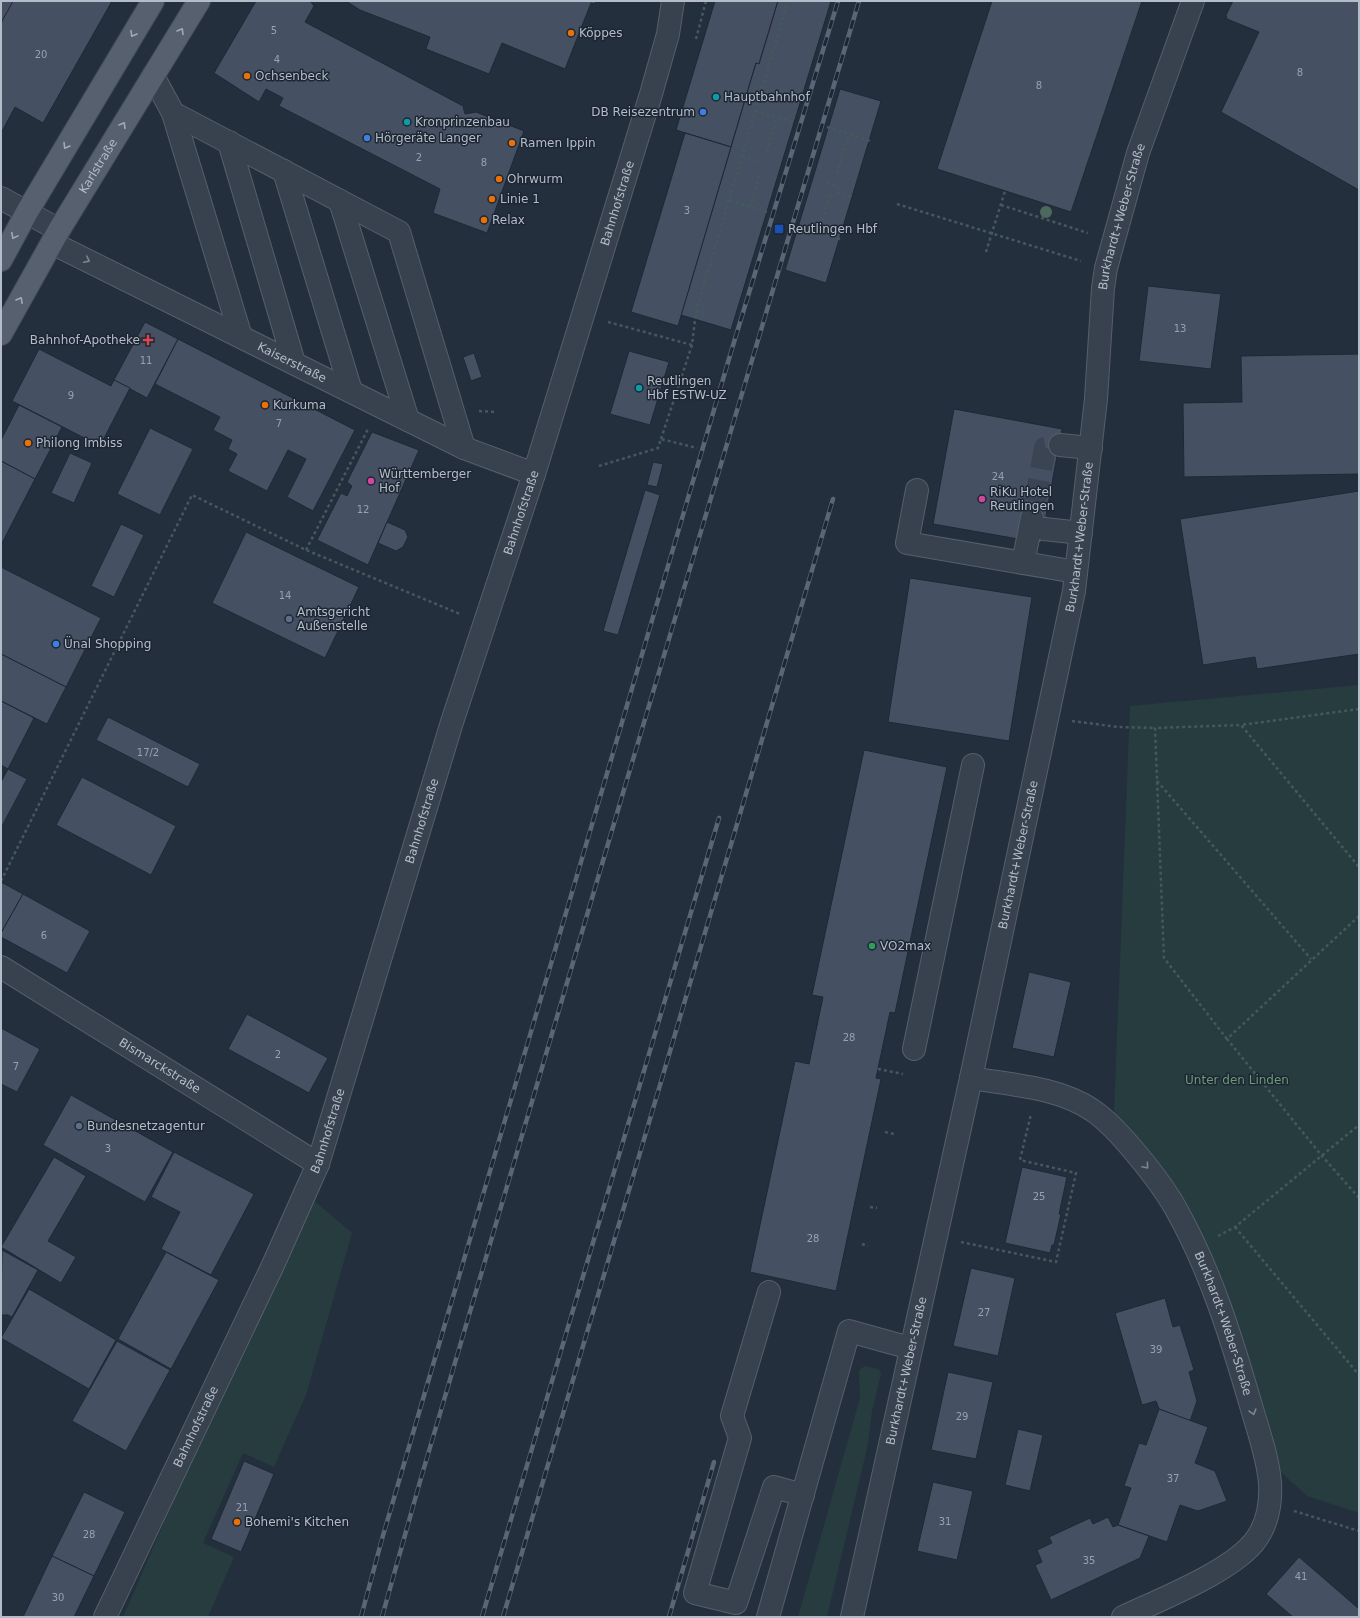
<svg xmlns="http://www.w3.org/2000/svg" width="1360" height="1618" font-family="'DejaVu Sans',sans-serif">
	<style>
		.green { fill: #263c3f }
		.building { fill: #455162; stroke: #1f2835 }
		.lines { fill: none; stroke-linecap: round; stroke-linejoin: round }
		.minor-tunnel { stroke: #3a4453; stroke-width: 22; stroke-dasharray: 22 11; stroke-linecap: butt }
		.minor-casing { stroke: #565f6c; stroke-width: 24 }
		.major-casing { stroke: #414a57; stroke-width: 24 }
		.path { stroke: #44595c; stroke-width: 2.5; stroke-dasharray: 3 3; stroke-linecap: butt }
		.minor { stroke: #38414e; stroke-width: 22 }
		.major { stroke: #56606e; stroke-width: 22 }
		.rail-casing { stroke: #5a6575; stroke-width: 4.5 }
		.rail { stroke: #1d2633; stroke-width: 3; stroke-dasharray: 9; stroke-linecap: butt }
		.tree { fill: #4b6a5d }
		.oneway { stroke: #a1aab7 }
		.oneway2 { stroke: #7c8592 }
		.food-dot { fill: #e8710a; stroke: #1d2633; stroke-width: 1.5 }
		.culture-dot { fill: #0f9aa8; stroke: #1d2633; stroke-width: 1.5 }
		.shop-dot { fill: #3f7fe0; stroke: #1d2633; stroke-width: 1.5 }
		.transit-dot { fill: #1a4fb4; stroke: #1d2633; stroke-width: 1.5 }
		.health-dot { fill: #e0444e; stroke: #1d2633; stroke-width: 1.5 }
		.hotel-dot { fill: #d1479c; stroke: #1d2633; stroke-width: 1.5 }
		.service-dot { fill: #5c6f8a; stroke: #1d2633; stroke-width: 1.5 }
		.leisure-dot { fill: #2e9e5b; stroke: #1d2633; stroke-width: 1.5 }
		.labels { text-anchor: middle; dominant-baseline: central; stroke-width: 3; stroke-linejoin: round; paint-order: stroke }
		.number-label { font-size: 10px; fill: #98a1af }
		.poi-label { font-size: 12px; fill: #b4bcc9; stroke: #1d2633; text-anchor: start }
		.street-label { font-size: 12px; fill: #b4bcc9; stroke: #1d2633 }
		.park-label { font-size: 12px; fill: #6b9a76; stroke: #1d2633 }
	</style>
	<rect width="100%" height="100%" fill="#242f3e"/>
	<!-- green -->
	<g class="green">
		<polygon points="1359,685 1359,1513 1307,1496 1268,1460 1216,1288 1122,1135 1114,1113 1130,706"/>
		<polygon points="311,1198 352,1233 306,1395 274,1467 243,1453 203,1543 234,1557 208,1617 123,1617 231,1368"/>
		<polygon points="865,1366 879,1369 881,1374 872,1411 868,1444 827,1617 798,1617 860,1398 859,1370"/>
	</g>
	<!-- building -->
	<g class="building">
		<polygon points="1,1 112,1 43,123 15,107 1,133"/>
		<polygon points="1,1 13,1 1,23"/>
		<polygon points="256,1 310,1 314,6 305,22 463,106 465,114 476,112 524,131 487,233 433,213 440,189 279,106 283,98 266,89 259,102 214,73"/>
		<polygon points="346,1 596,1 595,4 591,3 565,69 502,43 489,74 426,49 430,37 360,10"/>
		<polygon points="715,1 778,1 759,64 756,63 731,147 676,130"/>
		<polygon points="778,1 831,1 731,330 681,315 756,63 759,64"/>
		<polygon points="992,1 1142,1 1071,212 937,169"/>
		<polygon points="1233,1 1359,1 1359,190 1221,112 1259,32 1227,19 1226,15"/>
		<polygon points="840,89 881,101 826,283 785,270"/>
		<polygon points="685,133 731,147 678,326 631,312"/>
		<polygon points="1148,286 1221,294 1211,369 1139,361"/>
		<polygon points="145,322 178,339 147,398 114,380"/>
		<polygon points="178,339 355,430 313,511 287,497 306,459 288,450 267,491 228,471 237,454 228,449 232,440 213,430 220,417 155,384"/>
		<polygon points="39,349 111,386 114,380 130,388 100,446 12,401"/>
		<polygon points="629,351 669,362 650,425 610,414"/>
		<polygon points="474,353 482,377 471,381 463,357"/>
		<polygon points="1359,354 1359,474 1184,477 1183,403 1242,402 1241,356"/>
		<polygon points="19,405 62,427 35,479 1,461 1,440"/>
		<polygon points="954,409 1062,429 1041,543 933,524"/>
		<polygon points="150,428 193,449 160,515 117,494"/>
		<polygon points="372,432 419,450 368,565 317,540 341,493 347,496 352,486 347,482"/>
		<polygon points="70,453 92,463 74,503 51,493"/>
		<polygon points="1,461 35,479 1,545"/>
		<polygon points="653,462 663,464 657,487 647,485"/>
		<polygon points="645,490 660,495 618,635 603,631"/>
		<polygon points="1359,491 1359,654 1257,669 1255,657 1203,665 1180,519"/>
		<polygon points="387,522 405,530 408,537 403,547 396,551 378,543"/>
		<polygon points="121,524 144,535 114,597 91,586"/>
		<polygon points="246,532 359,587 325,658 212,603"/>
		<polygon points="1,567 101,618 66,687 1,654"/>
		<polygon points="910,578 1032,597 1009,741 888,722"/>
		<polygon points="1,654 66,687 47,724 1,701"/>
		<polygon points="1,701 34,718 8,769 1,765"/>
		<polygon points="108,717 200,764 188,787 96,740"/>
		<polygon points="864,750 947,767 895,1013 890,1012 876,1078 881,1079 836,1291 750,1272 795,1061 809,1064 823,997 812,995"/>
		<polygon points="8,769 27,779 2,826 1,825 1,782"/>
		<polygon points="82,777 176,826 151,875 56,825"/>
		<polygon points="1,882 23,894 1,933"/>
		<polygon points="23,894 90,931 67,973 1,937 1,933"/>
		<polygon points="1029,972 1071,982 1054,1057 1012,1048"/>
		<polygon points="247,1014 328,1058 309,1093 228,1049"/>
		<polygon points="1,1028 40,1049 17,1092 1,1084"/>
		<polygon points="71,1095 173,1152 145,1202 43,1145"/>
		<polygon points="174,1152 254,1194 211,1275 161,1249 180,1212 151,1197"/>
		<polygon points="54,1157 86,1176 48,1241 76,1257 61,1283 1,1247"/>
		<polygon points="1022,1167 1067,1177 1059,1214 1061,1214 1054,1245 1052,1245 1050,1253 1005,1243"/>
		<polygon points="2,1250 38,1270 12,1317 8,1315 1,1315"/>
		<polygon points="166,1252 219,1280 171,1369 118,1339"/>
		<polygon points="971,1268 1015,1278 998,1356 953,1346"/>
		<polygon points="29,1289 116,1340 89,1389 1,1338"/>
		<polygon points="1165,1298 1173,1327 1180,1325 1194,1370 1189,1372 1197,1401 1190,1421 1159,1409 1156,1401 1142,1405 1115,1313"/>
		<polygon points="117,1341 170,1370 126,1451 72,1421"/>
		<polygon points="948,1372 993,1382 976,1459 931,1450"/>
		<polygon points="1159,1409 1208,1427 1195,1463 1215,1471 1227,1501 1198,1511 1180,1505 1167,1542 1118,1525 1131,1488 1124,1486 1139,1443 1146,1445"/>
		<polygon points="1018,1429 1043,1435 1030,1491 1005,1485"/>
		<polygon points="244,1461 274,1474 241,1552 211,1539"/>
		<polygon points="933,1482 973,1491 957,1560 917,1551"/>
		<polygon points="84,1492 125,1512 94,1576 52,1556"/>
		<polygon points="1108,1517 1113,1527 1118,1525 1149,1536 1140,1558 1051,1600 1035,1565 1042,1562 1037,1550 1052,1543 1049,1537 1090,1518 1093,1524"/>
		<polygon points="52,1556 94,1576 74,1617 23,1617"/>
		<polygon points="1299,1557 1359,1609 1359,1617 1293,1617 1266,1594"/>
	</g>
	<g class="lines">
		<!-- minor-tunnel -->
		<polyline class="minor-tunnel" points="1044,529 1032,518 1045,448 1060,445"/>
		<!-- minor casing -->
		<g class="minor-casing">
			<g id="minor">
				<polyline points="153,76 173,113 241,337"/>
				<polyline points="173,113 399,232 464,448"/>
				<polyline points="229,142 294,363"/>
				<polyline points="284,171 351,391"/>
				<polyline points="1,198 59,230"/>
				<polyline points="340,201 408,420"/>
				<path id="s1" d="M52,243L464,448L534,474"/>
				<polyline points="1060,445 1091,448"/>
				<polyline points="917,490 907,543 1076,572"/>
				<polyline points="1044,529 1081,533"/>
				<polyline points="1023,563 1032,518"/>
				<path id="s2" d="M1,967L318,1164"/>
				<polyline points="914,1049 973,765"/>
				<path id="s3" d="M971,1078C1011,1085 1058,1087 1092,1110C1117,1126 1161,1182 1176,1209C1211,1271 1232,1340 1252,1409C1259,1433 1268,1458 1270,1483C1271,1501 1268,1522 1257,1538C1236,1570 1159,1600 1123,1617"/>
				<polyline points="769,1292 732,1416 740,1438 695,1593 736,1603 774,1487 803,1495"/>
				<path id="s4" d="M105,1617L273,1265L318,1164L452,722L534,474L651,94L668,34L673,1"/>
				<polyline points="768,1617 849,1331 910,1348"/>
				<path id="s5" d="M852,1617L971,1078L1074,591L1096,399L1103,288L1106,268L1138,153L1193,1"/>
			</g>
		</g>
		<!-- major casing -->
		<g class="major-casing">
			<g id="major">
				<polyline points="1,260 27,212 153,1"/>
				<path id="s6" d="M1,334L59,230L199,1"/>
			</g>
		</g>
		<!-- path -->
		<g class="path">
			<polyline points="696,39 706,1"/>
			<polyline points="755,111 794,122"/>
			<polyline points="827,127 870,141"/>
			<polyline points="767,152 777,117"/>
			<polyline points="742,156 761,162"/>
			<polyline points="837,174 849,134"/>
			<polyline points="827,182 838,186 837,192 852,197"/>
			<polyline points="897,204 1081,261"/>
			<polyline points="1001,205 1088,233"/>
			<polyline points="750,207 760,172"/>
			<polyline points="767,212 729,200 788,1"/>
			<polyline points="797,226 840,239"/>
			<polyline points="819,232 830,194"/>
			<polyline points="986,252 1005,191"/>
			<polyline points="696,311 703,313"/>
			<polyline points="608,322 692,345"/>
			<polyline points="479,411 495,412"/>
			<polyline points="661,439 692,345 696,311 729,200"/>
			<polyline points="599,466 658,448 661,439 697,448"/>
			<polyline points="306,550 368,429"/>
			<polyline points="1359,709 1241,725 1359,867"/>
			<polyline points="1072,721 1118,727 1155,728"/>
			<polyline points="1157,781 1311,959"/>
			<polyline points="1,881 192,495 306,550 460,614"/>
			<polyline points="1359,916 1227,1039 1322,1156 1359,1198"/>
			<polyline points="1227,1039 1164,958 1155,728 1241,725"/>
			<polyline points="878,1069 903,1074"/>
			<polyline points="885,1132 894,1134"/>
			<polyline points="870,1207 877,1208"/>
			<polyline points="1235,1227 1359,1375"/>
			<polyline points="1218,1236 1235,1227 1359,1125"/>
			<polyline points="961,1242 1056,1262 1076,1173 1020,1160 1031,1114"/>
			<polyline points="862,1244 868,1246"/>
			<polyline points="1294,1511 1359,1531"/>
		</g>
		<!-- minor -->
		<use href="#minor" class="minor"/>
		<!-- major -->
		<use href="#major" class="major"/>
		<!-- rail casing -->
		<g class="rail-casing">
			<g id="rail">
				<polyline points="361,1617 382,1539 440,1341 731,352 838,1"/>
				<polyline points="382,1617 421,1478 623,793 859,1"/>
				<polyline points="482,1617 719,818"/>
				<polyline points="503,1617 833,499"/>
				<polyline points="669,1617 714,1462"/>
			</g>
		</g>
		<!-- rail -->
		<use href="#rail" class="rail"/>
	</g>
	<!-- trees -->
	<circle class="tree" cx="1046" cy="212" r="6"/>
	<!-- one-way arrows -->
	<defs><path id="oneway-chevron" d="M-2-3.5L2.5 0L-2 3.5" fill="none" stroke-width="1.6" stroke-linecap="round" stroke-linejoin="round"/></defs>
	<g class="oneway">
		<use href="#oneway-chevron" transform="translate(181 31) rotate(-59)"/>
		<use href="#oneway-chevron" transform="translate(133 34) rotate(121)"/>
		<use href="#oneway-chevron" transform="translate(123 125) rotate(-59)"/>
		<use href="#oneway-chevron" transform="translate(66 146) rotate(121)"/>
		<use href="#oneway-chevron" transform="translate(14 236) rotate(118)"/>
		<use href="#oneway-chevron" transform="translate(20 300) rotate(-61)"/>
	</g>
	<g class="oneway2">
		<use href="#oneway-chevron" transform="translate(87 260) rotate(27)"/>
		<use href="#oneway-chevron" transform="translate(1146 1166) rotate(50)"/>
		<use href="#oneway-chevron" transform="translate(1253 1412) rotate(74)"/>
	</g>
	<!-- markers -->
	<g class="food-dot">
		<circle cx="571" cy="33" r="4"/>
		<circle cx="247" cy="76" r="4"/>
		<circle cx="512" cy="143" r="4"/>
		<circle cx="499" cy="179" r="4"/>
		<circle cx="492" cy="199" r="4"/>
		<circle cx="484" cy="220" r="4"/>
		<circle cx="265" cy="405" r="4"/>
		<circle cx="28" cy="443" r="4"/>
		<circle cx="237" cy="1522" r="4"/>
	</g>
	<g class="culture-dot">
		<circle cx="716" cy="97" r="4"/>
		<circle cx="407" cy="122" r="4"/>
		<circle cx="639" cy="388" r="4"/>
	</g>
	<g class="shop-dot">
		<circle cx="703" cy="112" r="4"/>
		<circle cx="367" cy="138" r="4"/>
		<circle cx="56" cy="644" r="4"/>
	</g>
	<rect class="transit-dot" x="774" y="224" width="10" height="10" rx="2"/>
	<path class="health-dot" d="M146 334h4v4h4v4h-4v4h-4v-4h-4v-4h4z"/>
	<g class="hotel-dot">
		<circle cx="371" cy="481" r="4"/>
		<circle cx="982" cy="499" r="4"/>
	</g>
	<g class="service-dot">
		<circle cx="289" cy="619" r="4"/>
		<circle cx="79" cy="1126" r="4"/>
	</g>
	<circle class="leisure-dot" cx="872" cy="946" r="4"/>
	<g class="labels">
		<!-- number labels -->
		<g class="number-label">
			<text x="274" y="30">5</text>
			<text x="41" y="54">20</text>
			<text x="277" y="59">4</text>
			<text x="1300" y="72">8</text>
			<text x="1039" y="85">8</text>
			<text x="419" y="157">2</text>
			<text x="484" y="162">8</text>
			<text x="687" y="210">3</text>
			<text x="1180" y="328">13</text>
			<text x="146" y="360">11</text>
			<text x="71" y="395">9</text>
			<text x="279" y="423">7</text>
			<text x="998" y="476">24</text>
			<text x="363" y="509">12</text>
			<text x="285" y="595">14</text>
			<text x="148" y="752">17/2</text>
			<text x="44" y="935">6</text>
			<text x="849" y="1037">28</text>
			<text x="278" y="1054">2</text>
			<text x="16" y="1066">7</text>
			<text x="108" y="1148">3</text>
			<text x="1039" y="1196">25</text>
			<text x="813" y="1238">28</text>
			<text x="984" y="1312">27</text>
			<text x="1156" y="1349">39</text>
			<text x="962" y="1416">29</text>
			<text x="1173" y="1478">37</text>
			<text x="242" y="1507">21</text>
			<text x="945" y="1521">31</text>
			<text x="89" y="1534">28</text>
			<text x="1089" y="1560">35</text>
			<text x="1301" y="1576">41</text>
			<text x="58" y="1597">30</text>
		</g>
		<!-- poi labels -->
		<g class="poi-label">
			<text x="579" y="33">Köppes</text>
			<text x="255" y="76">Ochsenbeck</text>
			<text x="724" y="97">Hauptbahnhof</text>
			<text x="695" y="112" text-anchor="end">DB Reisezentrum</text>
			<text x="415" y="122">Kronprinzenbau</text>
			<text x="375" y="138">Hörgeräte Langer</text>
			<text x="520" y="143">Ramen Ippin</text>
			<text x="507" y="179">Ohrwurm</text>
			<text x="500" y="199">Linie 1</text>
			<text x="492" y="220">Relax</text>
			<text x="788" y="229">Reutlingen Hbf</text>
			<text x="140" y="340" text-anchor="end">Bahnhof-Apotheke</text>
			<text x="647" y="381">Reutlingen<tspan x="647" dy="14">Hbf ESTW-UZ</tspan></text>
			<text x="273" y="405">Kurkuma</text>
			<text x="36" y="443">Philong Imbiss</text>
			<text x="379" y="474">Württemberger<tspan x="379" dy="14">Hof</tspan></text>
			<text x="990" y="492">RiKu Hotel<tspan x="990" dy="14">Reutlingen</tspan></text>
			<text x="297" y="612">Amtsgericht<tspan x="297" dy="14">Außenstelle</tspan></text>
			<text x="64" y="644">Ünal Shopping</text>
			<text x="880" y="946">VO2max</text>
			<text x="87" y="1126">Bundesnetzagentur</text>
			<text x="245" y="1522">Bohemi's Kitchen</text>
		</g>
		<!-- street labels -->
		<g class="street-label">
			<text stroke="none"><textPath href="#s6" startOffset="194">Karlstraße</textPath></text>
			<text stroke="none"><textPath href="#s4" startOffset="1507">Bahnhofstraße</textPath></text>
			<text stroke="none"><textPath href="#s5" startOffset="1428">Burkhardt+Weber-Straße</textPath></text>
			<text stroke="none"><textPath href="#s1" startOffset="268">Kaiserstraße</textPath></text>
			<text stroke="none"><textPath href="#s4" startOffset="1183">Bahnhofstraße</textPath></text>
			<text stroke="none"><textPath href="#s5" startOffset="1104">Burkhardt+Weber-Straße</textPath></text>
			<text stroke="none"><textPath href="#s4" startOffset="859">Bahnhofstraße</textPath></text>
			<text stroke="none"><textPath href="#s5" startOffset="780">Burkhardt+Weber-Straße</textPath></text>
			<text stroke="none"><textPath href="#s2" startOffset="187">Bismarckstraße</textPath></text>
			<text stroke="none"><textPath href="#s4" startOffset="535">Bahnhofstraße</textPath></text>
			<text stroke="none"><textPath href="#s3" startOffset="381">Burkhardt+Weber-Straße</textPath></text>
			<text stroke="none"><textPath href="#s5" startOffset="252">Burkhardt+Weber-Straße</textPath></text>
			<text stroke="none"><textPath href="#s4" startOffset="211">Bahnhofstraße</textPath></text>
		</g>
		<!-- park labels -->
		<g class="park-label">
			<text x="1237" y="1080">Unter den Linden</text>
		</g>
	</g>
	<!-- border -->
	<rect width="1360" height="1618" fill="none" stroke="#b4bcc9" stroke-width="4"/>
</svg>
